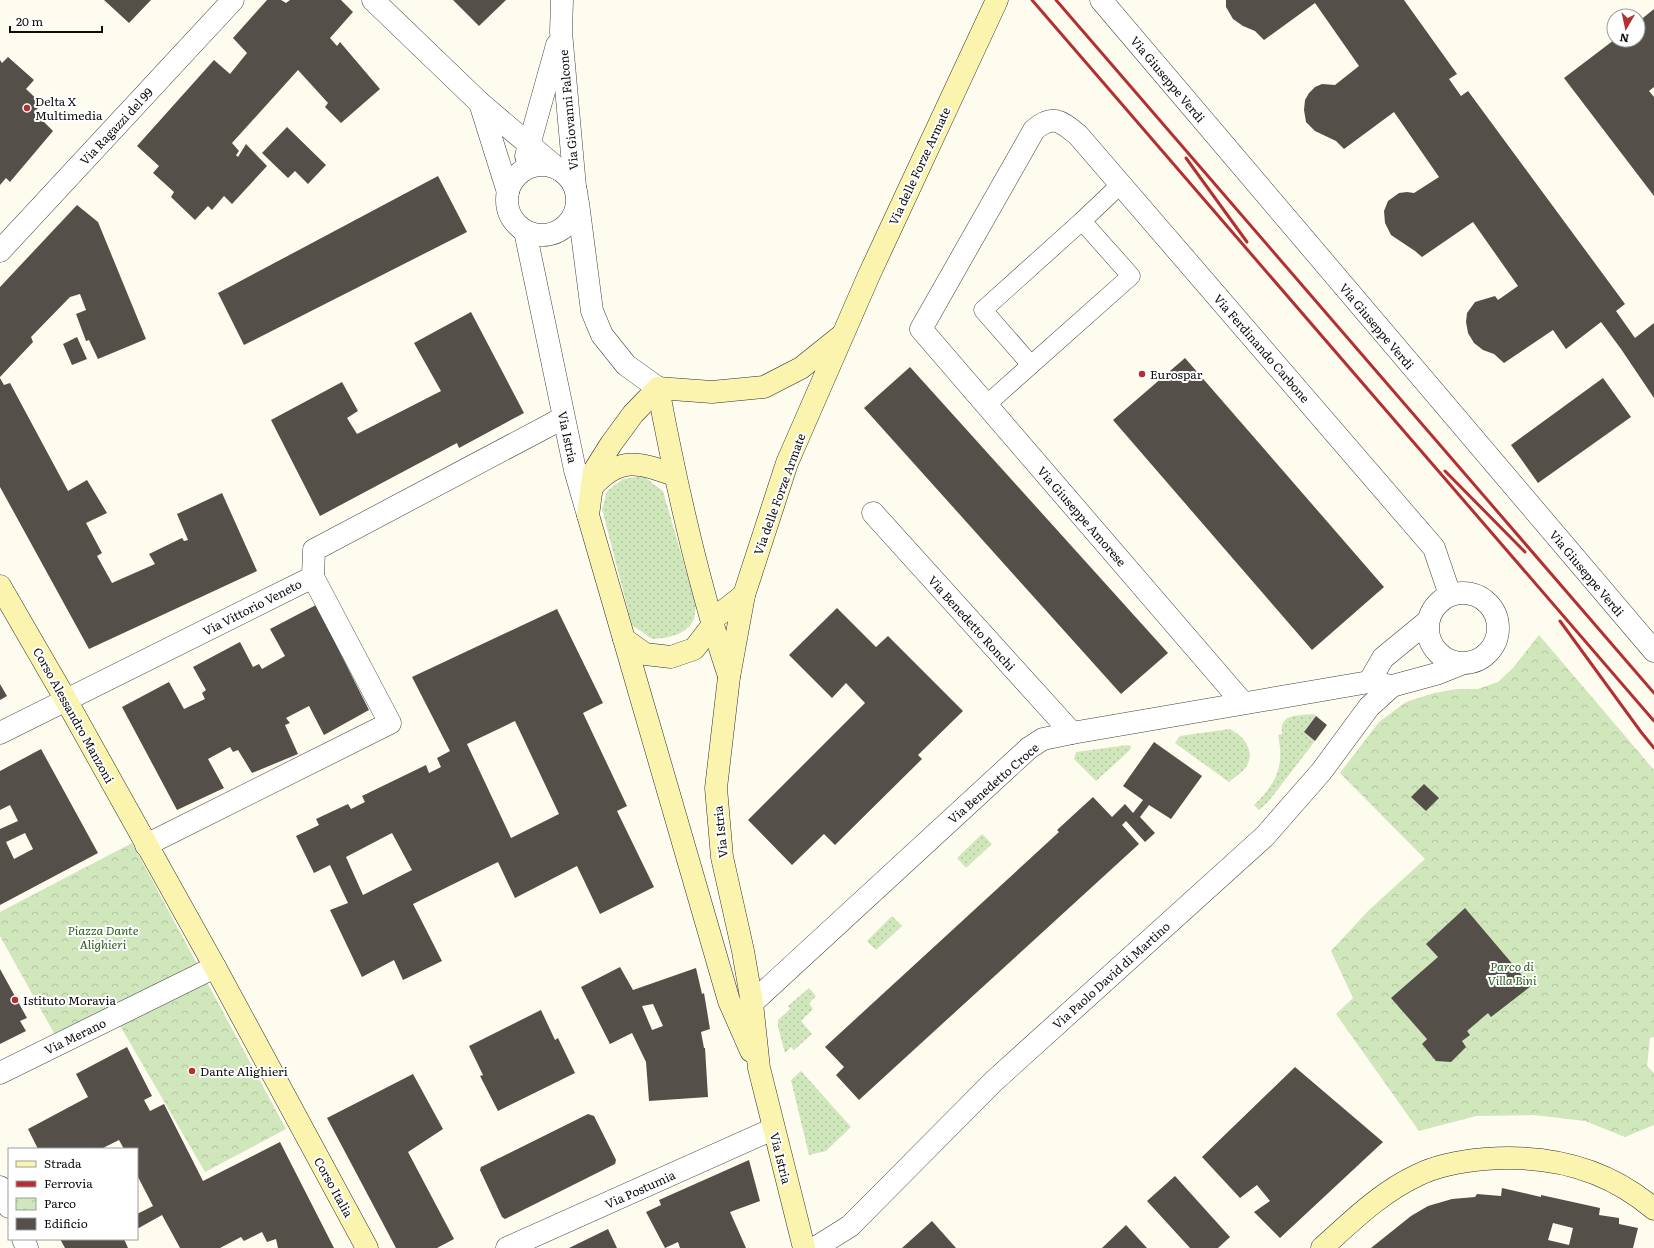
<svg xmlns="http://www.w3.org/2000/svg" width="1654" height="1248" font-family="Literata,serif">
	<style>
		.grass { fill: url(#grass-dots) }
		.park { fill: url(#park-crowns) }
		.building { fill: #554f4a; fill-rule: evenodd }
		.lines { fill: none; stroke-linecap: round; stroke-linejoin: round }
		.lane-casing { stroke: #404040; stroke-width: 19 }
		.street-casing { stroke: #404040; stroke-width: 23 }
		.secondary-casing { stroke: #2f2f2f; stroke-width: 23 }
		.lane { stroke: #fff; stroke-width: 18 }
		.street { stroke: #fff; stroke-width: 22 }
		.secondary { stroke: #faf4ae; stroke-width: 22 }
		.rail { stroke: #b42f31; stroke-width: 3 }
		.poi-dot { fill: #b42f31; stroke: #fff; stroke-width: 1.5 }
		.labels { text-anchor: middle; dominant-baseline: central; stroke-width: 4; stroke-linejoin: round; paint-order: stroke }
		.street-label { font-size: 12px; fill: #0d0d0d; stroke: #fff }
		.poi-label { font-size: 12px; fill: #0d0d0d; stroke: #fff; text-anchor: start }
		.park-label { font-size: 12px; font-style: italic; fill: #2d6122; stroke: #fff }
	</style>
	<defs>
		<pattern id="grass-dots" width="8" height="8" patternUnits="userSpaceOnUse"><rect width="8" height="8" fill="#d0e6bb"/><path d="M2 2h.1M6 6h.1" fill="none" stroke="#b1c4a0" stroke-width="1.8" stroke-linecap="round"/></pattern>
		<pattern id="park-crowns" width="20" height="18" patternUnits="userSpaceOnUse"><rect width="20" height="18" fill="#d0e6bb"/><path d="M2 6a3 3 0 1 1 6 0M12 15a3 3 0 1 1 6 0" fill="none" stroke="#b1c4a0"/></pattern>
	</defs>
	<rect width="100%" height="100%" fill="#fefbef"/>
	<!-- grass -->
	<g class="grass">
		<path d="M643,476L663,491L696,606C695,610 695,615 694,619C687,635 668,638 652,639L632,625L602,509L607,491L623,479Z"/>
		<path d="M1313,714L1316,716L1304,732L1315,741L1268,802L1259,810L1254,805C1276,784 1285,766 1278,735L1282,734C1279,713 1297,716 1313,714Z"/>
		<path d="M1230,729C1244,736 1256,751 1246,767C1242,773 1234,777 1229,782L1175,743L1180,736Z"/>
		<polygon points="1128,745 1131,747 1130,750 1096,781 1074,759 1076,752"/>
		<polygon points="982,834 992,844 966,868 957,858"/>
		<polygon points="892,916 902,926 876,950 867,941"/>
		<polygon points="809,988 816,996 809,1003 813,1009 801,1021 812,1034 794,1050 791,1047 785,1053 778,1027 778,1020 790,1009 788,1006"/>
		<polygon points="801,1071 851,1127 826,1151 809,1155 791,1080"/>
	</g>
	<!-- park -->
	<g class="park">
		<polygon points="1539,635 1654,770 1654,1037 1650,1038 1647,1066 1654,1073 1654,1125 1625,1137 1585,1121 1534,1115 1476,1116 1419,1131 1336,1014 1353,998 1331,951 1368,911 1425,859 1340,773 1379,722 1406,702 1434,693 1457,689 1478,689 1498,682 1513,668"/>
		<polygon points="132,843 286,1129 205,1172 115,1017 55,1035 0,936 0,912"/>
	</g>
	<!-- building -->
	<g class="building">
		<polygon points="104,0 151,0 129,23"/>
		<polygon points="267,0 281,0 286,3 290,0 341,0 353,12 330,38 337,46 340,42 380,89 341,123 325,107 328,103 298,70 232,143 239,151 236,155 238,157 246,144 267,166 232,204 224,196 212,210 208,206 195,220 171,197 174,192 153,173 159,166 137,146 214,60 230,74 247,53 233,38"/>
		<polygon points="453,0 506,0 479,26"/>
		<polygon points="1226,0 1404,0 1457,74 1449,79 1461,96 1468,91 1625,304 1616,311 1635,338 1654,323 1654,398 1621,349 1601,322 1566,349 1553,330 1504,363 1494,354 1483,350 1474,343 1468,333 1466,322 1467,313 1475,302 1495,296 1498,300 1518,286 1473,222 1422,257 1415,251 1391,235 1385,223 1384,211 1388,201 1399,193 1407,192 1414,193 1439,177 1394,112 1344,149 1336,141 1315,131 1306,122 1304,110 1305,100 1309,93 1315,87 1322,84 1335,85 1359,66 1315,3 1264,40 1255,31 1243,26 1233,19 1226,7"/>
		<polygon points="1654,9 1654,87 1649,91 1654,97 1654,196 1564,78 1614,40 1638,40 1638,22"/>
		<polygon points="8,57 34,80 26,89 42,104 34,112 53,131 10,182 6,178 0,185 0,60 2,63"/>
		<polygon points="287,127 326,165 308,184 295,171 288,178 262,153"/>
		<polygon points="438,176 467,232 244,345 218,293"/>
		<polygon points="77,205 98,222 146,339 98,359 89,340 86,341 76,314 86,310 80,294 70,297 31,337 33,342 0,377 0,287"/>
		<polygon points="471,312 524,413 459,448 457,443 320,516 271,420 342,382 358,411 347,418 357,434 441,391 414,343"/>
		<polygon points="77,337 87,359 72,365 63,344"/>
		<polygon points="1185,358 1384,587 1312,650 1113,420"/>
		<polygon points="910,367 1168,653 1121,694 864,408"/>
		<polygon points="0,378 4,385 10,383 68,491 87,480 107,513 86,523 102,553 97,556 112,583 155,564 149,554 182,538 184,541 188,540 177,514 222,493 257,571 89,649 0,487"/>
		<polygon points="1603,378 1631,417 1538,483 1511,445"/>
		<polygon points="316,605 369,710 324,735 309,706 286,718 290,723 285,725 298,754 252,773 238,750 233,752 230,747 208,759 224,788 177,810 122,707 169,682 184,709 205,699 202,693 206,690 193,667 240,642 253,667 259,664 262,669 285,656 270,629"/>
		<polygon points="837,608 876,647 888,636 963,711 918,755 922,759 835,845 824,834 792,865 748,820 865,703 846,683 832,698 789,655"/>
		<path d="M557,609L603,703L583,713L627,806L617,811L654,887L600,914L577,866L515,898L498,862L413,904L442,961L403,980L394,960L362,977L330,910L348,903L330,865L314,873L296,836L319,825L316,819L348,804L351,809L365,802L362,796L426,765L429,773L441,767L437,758L450,751L412,677ZM515,721L559,814L511,838L467,744ZM392,833L412,870L363,895L346,857Z"/>
		<polygon points="0,684 7,696 0,700"/>
		<polygon points="1316,716 1327,725 1315,741 1304,732"/>
		<polygon points="1154,742 1202,776 1171,819 1149,805 1140,817 1155,833 1145,842 1126,821 1122,825 1139,844 859,1100 836,1075 844,1067 825,1047 1059,832 1057,830 1093,797 1112,817 1125,804 1133,813 1143,800 1123,786"/>
		<path d="M41,749L98,853L0,905V829L18,821L10,805L0,810V771ZM25,833L33,849L14,859L6,842Z"/>
		<polygon points="1424,784 1439,798 1426,811 1411,797"/>
		<polygon points="1465,908 1531,986 1491,1017 1488,1013 1467,1031 1470,1035 1462,1041 1466,1047 1451,1062 1436,1061 1422,1044 1427,1039 1391,998 1438,957 1426,944"/>
		<path d="M620,967L633,990L696,968L702,994L704,993L710,1029L701,1032L704,1048H705L708,1097L649,1101L646,1062L632,1033L610,1044L581,987ZM653,1004L663,1026L652,1030L642,1006Z"/>
		<polygon points="0,969 27,1018 20,1021 26,1031 0,1044"/>
		<polygon points="541,1010 555,1040 558,1038 575,1073 498,1111 480,1076 483,1075 469,1046"/>
		<polygon points="127,1047 152,1096 144,1100 150,1111 164,1104 203,1181 280,1142 334,1248 278,1248 276,1239 267,1242 262,1232 244,1241 241,1237 220,1248 180,1248 162,1215 137,1229 137,1214 153,1206 137,1175 137,1149 124,1149 119,1140 101,1149 38,1149 28,1129 88,1097 76,1074"/>
		<polygon points="1295,1067 1383,1142 1280,1238 1254,1212 1270,1201 1257,1185 1240,1198 1202,1157"/>
		<polygon points="413,1074 443,1129 408,1152 454,1239 437,1248 396,1248 327,1118"/>
		<polygon points="588,1114 594,1116 616,1160 615,1164 505,1219 502,1217 480,1170 481,1167"/>
		<polygon points="749,1160 760,1201 730,1212 746,1248 680,1248 678,1242 665,1248 646,1212 661,1205 659,1200"/>
		<polygon points="1175,1176 1230,1237 1218,1248 1190,1248 1147,1201"/>
		<path d="M1502,1188L1541,1197V1195L1600,1208L1599,1215L1619,1218V1224L1638,1228L1633,1248H1371L1411,1216L1428,1206L1452,1199L1475,1197L1477,1194L1501,1196ZM1553,1223L1573,1228L1569,1245L1548,1240Z"/>
		<polygon points="932,1221 956,1248 902,1248"/>
		<polygon points="1126,1225 1147,1248 1102,1248"/>
		<polygon points="608,1229 617,1248 569,1248"/>
		<polygon points="60,1239 124,1239 128,1248 65,1248"/>
	</g>
	<g class="lines">
		<!-- lane casing -->
		<g class="lane-casing">
			<g id="lane">
				<polyline points="1031,365 983,310 1082,221"/>
				<polyline points="986,405 1131,276 1082,221 1121,184"/>
			</g>
		</g>
		<!-- street casing -->
		<g class="street-casing">
			<g id="street">
				<polyline points="373,0 480,103 558,169"/>
				<polyline points="562,0 561,32 575,187"/>
				<polyline points="1101,0 1654,651"/>
				<polyline points="480,103 508,192"/>
				<polyline points="526,156 557,45"/>
				<circle cx="542" cy="200" r="35"/>
				<polyline points="578,203 592,311 602,335 626,365 658,388"/>
				<polyline points="525,231 575,470 588,515"/>
				<polyline points="0,251 233,0"/>
				<polyline points="873,513 1072,733"/>
				<polyline points="313,577 314,550 563,418"/>
				<circle cx="1463" cy="628" r="35"/>
				<polyline points="1369,682 1383,658 1428,621"/>
				<path d="M1243,703L921,329L1034,130C1053,113 1062,122 1078,135L1434,548L1450,595"/>
				<polyline points="0,733 313,577"/>
				<polyline points="146,845 390,723 313,577"/>
				<polyline points="752,1003 1029,748 1043,739 1072,733 1369,682 1392,686 1436,674 1461,664"/>
				<polyline points="0,1073 215,967"/>
				<polyline points="0,1187 9,1207"/>
				<polyline points="23,1239 27,1248"/>
				<polyline points="507,1248 773,1129"/>
				<polyline points="815,1248 850,1226 994,1081 1265,836 1321,772 1369,707 1392,686"/>
			</g>
		</g>
		<!-- secondary casing -->
		<g class="secondary-casing">
			<g id="secondary">
				<polyline points="658,388 633,414 611,444 594,471 588,515 624,639 645,654 671,657 694,649 712,626"/>
				<path d="M658,388C676,484 698,584 729,676"/>
				<polyline points="658,388 712,392 764,387 801,368 841,336"/>
				<path d="M592,487C619,456 639,462 674,475"/>
				<polyline points="0,586 66,700 215,967 367,1248"/>
				<polyline points="744,595 729,677 716,788 722,857 743,951 752,1003 759,1068 804,1248"/>
				<polyline points="712,620 744,595 787,463 869,275 997,0"/>
				<polyline points="624,639 729,1001 751,1051"/>
				<path d="M1322,1248C1352,1221 1381,1192 1418,1175C1438,1165 1462,1161 1485,1159C1548,1154 1605,1167 1654,1209"/>
			</g>
		</g>
		<!-- lane -->
		<use href="#lane" class="lane"/>
		<!-- street -->
		<use href="#street" class="street"/>
		<!-- secondary -->
		<use href="#secondary" class="secondary"/>
		<!-- rail -->
		<g class="rail">
			<polyline points="1032,0 1654,721"/>
			<polyline points="1056,0 1654,693"/>
			<polyline points="1186,158 1247,242"/>
			<polyline points="1445,471 1525,552"/>
			<polyline points="1560,621 1641,732 1654,748"/>
		</g>
	</g>
	<!-- markers -->
	<g class="poi-dot">
		<circle cx="27" cy="108" r="4"/>
		<circle cx="1142" cy="374" r="4"/>
		<circle cx="15" cy="1000" r="4"/>
		<circle cx="192" cy="1071" r="4"/>
	</g>
	<g class="labels">
		<!-- street labels -->
		<g class="street-label">
			<text transform="translate(1168 79) rotate(50)">Via Giuseppe Verdi</text>
			<text transform="translate(568 110) rotate(-95)">Via Giovanni Falcone</text>
			<text transform="translate(116 126) rotate(-47)">Via Ragazzi del 99</text>
			<text transform="translate(919 166) rotate(-65)">Via delle Forze Armate</text>
			<text transform="translate(1377 326) rotate(50)">Via Giuseppe Verdi</text>
			<text transform="translate(1262 348) rotate(49)">Via Ferdinando Carbone</text>
			<text transform="translate(568 437) rotate(78)">Via Istria</text>
			<text transform="translate(779 494) rotate(-70)">Via delle Forze Armate</text>
			<text transform="translate(1082 516) rotate(49)">Via Giuseppe Amorese</text>
			<text transform="translate(1587 573) rotate(50)">Via Giuseppe Verdi</text>
			<text transform="translate(252 607) rotate(-27)">Via Vittorio Veneto</text>
			<text transform="translate(972 623) rotate(48)">Via Benedetto Ronchi</text>
			<text transform="translate(74 715) rotate(61)">Corso Alessandro Manzoni</text>
			<text transform="translate(993 783) rotate(-41)">Via Benedetto Croce</text>
			<text transform="translate(720 832) rotate(-96)">Via Istria</text>
			<text transform="translate(1111 975) rotate(-42)">Via Paolo David di Martino</text>
			<text transform="translate(75 1036) rotate(-26)">Via Merano</text>
			<text transform="translate(781 1158) rotate(76)">Via Istria</text>
			<text transform="translate(334 1187) rotate(61)">Corso Italia</text>
			<text transform="translate(640 1189) rotate(-24)">Via Postumia</text>
		</g>
		<!-- poi labels -->
		<g class="poi-label">
			<text x="35" y="101">Delta X<tspan x="35" dy="14">Multimedia</tspan></text>
			<text x="1150" y="374">Eurospar</text>
			<text x="23" y="1000">Istituto Moravia</text>
			<text x="200" y="1071">Dante Alighieri</text>
		</g>
		<!-- park labels -->
		<g class="park-label">
			<text x="103" y="930">Piazza Dante<tspan x="103" dy="14">Alighieri</tspan></text>
			<text x="1512" y="966">Parco di<tspan x="1512" dy="14">Villa Bini</tspan></text>
		</g>
	</g>
	<!-- legend -->
	<rect x="8" y="1148" width="130" height="92" fill="#ffffff" stroke="#9e9e9e"/>
	<rect x="16" y="1161" width="20" height="6" fill="#faf4ae" stroke="#9e9e9e"/>
	<text x="44" y="1168" font-size="12" fill="#0d0d0d">Strada</text>
	<rect x="16" y="1181" width="20" height="6" fill="#b42f31" stroke="#9e9e9e"/>
	<text x="44" y="1188" font-size="12" fill="#0d0d0d">Ferrovia</text>
	<rect x="16" y="1198" width="20" height="12" fill="url(#park-crowns)" stroke="#9e9e9e"/>
	<text x="44" y="1208" font-size="12" fill="#0d0d0d">Parco</text>
	<rect x="16" y="1218" width="20" height="12" fill="#554f4a" stroke="#9e9e9e"/>
	<text x="44" y="1228" font-size="12" fill="#0d0d0d">Edificio</text>
	<!-- north arrow -->
	<g transform="translate(1626 28) rotate(189)"><circle r="19" fill="#ffffff" stroke="#9e9e9e"/>
	<path d="M0-3L7 15L0 10L-7 15Z" fill="#b42f31"/>
	<text y="-6" font-size="11" font-weight="bold" text-anchor="middle" fill="#0d0d0d">N</text>
	</g>
	<!-- scale -->
	<path d="M10 26v6h92v-6" fill="none" stroke="#0d0d0d" stroke-width="2"/>
	<text x="16" y="26" font-size="12" fill="#0d0d0d" stroke="#ffffff" stroke-width="3" paint-order="stroke">20 m</text>
</svg>
